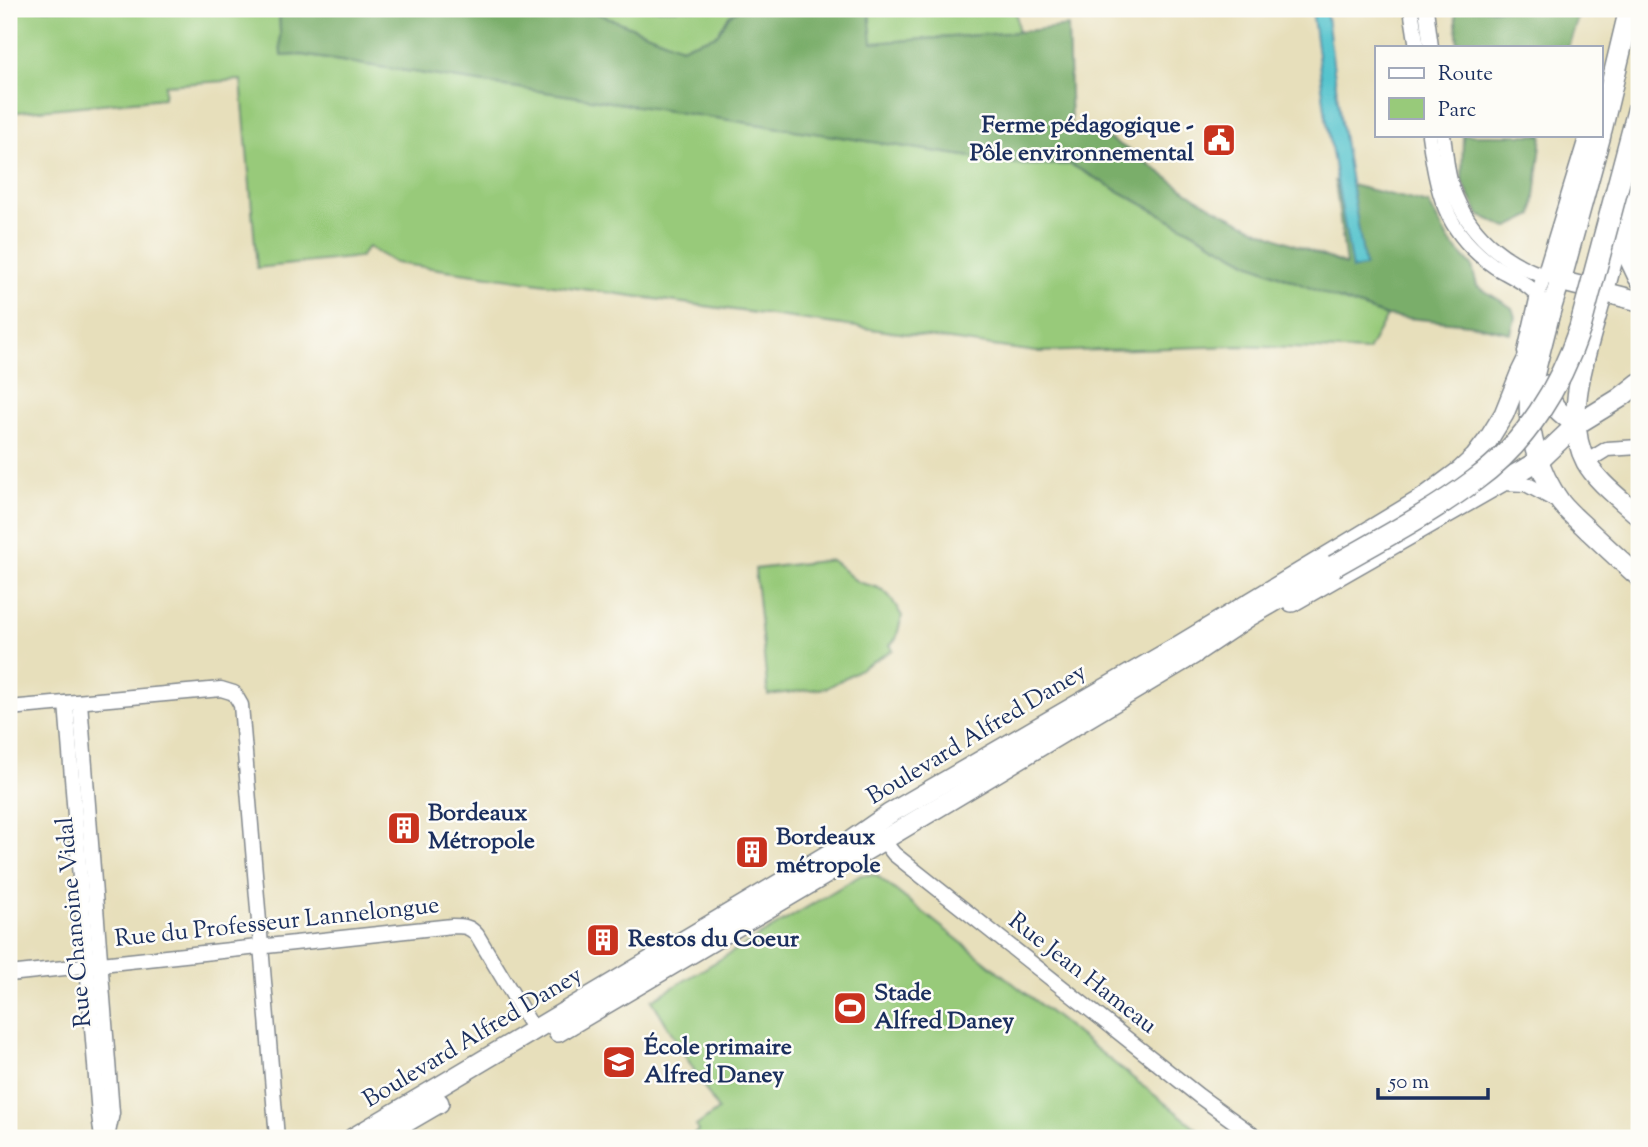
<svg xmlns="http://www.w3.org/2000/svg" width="1648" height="1147" font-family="'Sorts Mill Goudy',serif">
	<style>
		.green { fill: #98ca7a; stroke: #5a7c6c; stroke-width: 2 }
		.forest { fill: #7aae6a; stroke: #4a6e64; stroke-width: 2 }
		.water { fill: #57c4cd; stroke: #397a96; stroke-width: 2 }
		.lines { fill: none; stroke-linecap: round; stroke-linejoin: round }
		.minor-casing { stroke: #81878c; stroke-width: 17 }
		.major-casing { stroke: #81878c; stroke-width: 22 }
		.highway-casing { stroke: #81878c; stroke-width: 24 }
		.minor { stroke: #fff; stroke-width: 14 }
		.major { stroke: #fff; stroke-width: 19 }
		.highway { stroke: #fff; stroke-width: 21 }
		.highway-bridge-casing { stroke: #81878c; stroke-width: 24; stroke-linecap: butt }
		.highway-bridge { stroke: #fff; stroke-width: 21 }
		.labels { text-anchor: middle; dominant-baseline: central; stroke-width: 5; stroke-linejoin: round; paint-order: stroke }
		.poi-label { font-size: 24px; font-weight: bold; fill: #1b2f5e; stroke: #fdfcf7; text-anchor: start }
		.street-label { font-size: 24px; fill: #1b2f5e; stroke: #fdfcf7 }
	</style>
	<rect width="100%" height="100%" fill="#fdfcf7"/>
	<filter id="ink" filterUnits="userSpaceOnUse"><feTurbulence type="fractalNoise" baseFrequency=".0143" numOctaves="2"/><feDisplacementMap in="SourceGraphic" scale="14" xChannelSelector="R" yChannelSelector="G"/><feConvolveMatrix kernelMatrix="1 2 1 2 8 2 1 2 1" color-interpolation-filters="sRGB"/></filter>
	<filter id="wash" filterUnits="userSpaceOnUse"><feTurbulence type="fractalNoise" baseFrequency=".00686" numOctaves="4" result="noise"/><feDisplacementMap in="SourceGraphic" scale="28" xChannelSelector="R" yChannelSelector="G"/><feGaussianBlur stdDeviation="1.57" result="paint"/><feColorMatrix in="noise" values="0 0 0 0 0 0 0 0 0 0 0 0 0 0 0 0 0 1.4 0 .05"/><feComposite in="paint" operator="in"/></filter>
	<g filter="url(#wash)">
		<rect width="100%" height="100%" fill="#e7dfbb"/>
		<!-- green -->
		<g class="green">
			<polygon points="9,9 279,9 281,56 301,55 1024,165 1070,164 1249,263 1341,300 1387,316 1368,351 1239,346 1036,352 395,263 368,247 360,257 257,268 241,80 165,85 164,98 9,113"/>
			<polygon points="447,9 740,9 729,16 717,35 681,47 594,12 534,21 505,12 458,13"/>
			<polygon points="869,9 1016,9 1018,32 871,43"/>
			<path d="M831,560C841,566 848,576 858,582C865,585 873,585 880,589C890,593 896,607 902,616L896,639L890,645L893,650L827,688L768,695L755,569Z"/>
			<polygon points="861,875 876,875 1209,1138 688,1138 698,1131 696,1126 718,1110 652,1000"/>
		</g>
		<!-- forest -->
		<g class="forest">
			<path d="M279,9H447L458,13L505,12L534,21L594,12L681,47L717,35L729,16L740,9H869L872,43L1018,32L1068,26L1071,126C1119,134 1157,173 1197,198C1244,227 1296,245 1346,265L1335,181L1429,204L1449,241L1472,266L1477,286L1512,308L1515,317L1511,333L1469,324L1387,316L1335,298L1249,263L1070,164L1024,165L301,55L281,56Z"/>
			<polygon points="1455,9 1581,9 1568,47 1458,47"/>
			<polygon points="1463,135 1542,135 1533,215 1507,228 1479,215 1462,181"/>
		</g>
		<!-- water -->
		<polygon class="water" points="1312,9 1326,9 1340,116 1365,267 1352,269 1326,117"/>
	</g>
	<g filter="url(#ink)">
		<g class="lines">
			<!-- minor casing -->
			<g class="minor-casing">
				<g id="minor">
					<polyline points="1411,9 1417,47"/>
					<polyline points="1426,9 1431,47"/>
					<path d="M1429,135C1437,191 1444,232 1494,266C1510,276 1531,284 1542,301"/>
					<path d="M1443,135C1446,156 1447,179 1456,198C1473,238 1510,267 1552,278"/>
					<polyline points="1525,352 1538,295 1587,135"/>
					<polyline points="1586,462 1607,449 1639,447"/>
					<polyline points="1502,483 1526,484 1559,502"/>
					<polyline points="80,702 112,1113 107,1138"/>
					<polyline points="66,703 99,1115 102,1138"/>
					<polyline points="9,708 221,689 234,693 241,705 277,1138"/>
					<polyline points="883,840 894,854 1199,1096 1257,1138"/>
					<path d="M9,974L452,926C463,926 470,926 477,935L534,1030"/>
				</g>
			</g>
			<!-- major casing -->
			<g class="major-casing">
				<g id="major">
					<path d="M1603,292C1591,341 1560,414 1586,462C1598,483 1622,500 1639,516"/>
					<path d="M1639,301L1560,281L1550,313L1530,392C1526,430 1538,472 1561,503C1569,513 1579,521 1588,530C1605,546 1622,562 1639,577"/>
					<path d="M1547,385C1552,409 1557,410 1576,425"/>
					<polyline points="1292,602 1521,471 1539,460 1576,425 1620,398 1639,383"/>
					<polyline points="558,1032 875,845 1194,654"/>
					<polyline points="353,1138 846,844 889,814 1175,648 1422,499 1461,470 1475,457 1488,440 1504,414 1520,374 1550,313"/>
					<polyline points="379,1138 439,1103"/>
				</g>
			</g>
			<!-- highway casing -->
			<g class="highway-casing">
				<g id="highway">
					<polyline points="1601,130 1630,9"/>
					<polyline points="1624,226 1630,258 1639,277"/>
					<polyline points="1560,281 1600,135"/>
					<polyline points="1603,292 1639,159"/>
					<polyline points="1182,660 1248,616 1334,566"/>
				</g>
			</g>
			<!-- minor -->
			<use href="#minor" class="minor"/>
			<!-- major -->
			<use href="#major" class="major"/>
			<!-- highway -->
			<use href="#highway" class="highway"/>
			<!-- highway-bridge casing -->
			<g class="highway-bridge-casing">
				<path id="highway-bridge" d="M1334,566C1381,539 1431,513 1475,480C1526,443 1560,387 1580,328L1639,107"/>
			</g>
			<!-- highway-bridge -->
			<use href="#highway-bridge" class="highway-bridge"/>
		</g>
	</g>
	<!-- icons -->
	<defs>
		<g id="civic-square" transform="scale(1.75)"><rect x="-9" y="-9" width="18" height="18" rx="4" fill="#c8321e" stroke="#fdfcf7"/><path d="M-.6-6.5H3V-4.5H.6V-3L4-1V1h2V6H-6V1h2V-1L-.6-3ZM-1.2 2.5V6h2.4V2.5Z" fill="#fff"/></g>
		<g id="building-square" transform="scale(1.75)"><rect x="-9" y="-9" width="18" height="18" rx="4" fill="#c8321e" stroke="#fdfcf7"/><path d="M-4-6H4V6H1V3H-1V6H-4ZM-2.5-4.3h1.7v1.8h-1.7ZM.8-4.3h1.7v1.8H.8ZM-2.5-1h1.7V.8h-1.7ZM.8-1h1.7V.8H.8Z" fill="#fff"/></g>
		<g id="stadium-square" transform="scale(1.75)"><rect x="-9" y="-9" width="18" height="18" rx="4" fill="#c8321e" stroke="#fdfcf7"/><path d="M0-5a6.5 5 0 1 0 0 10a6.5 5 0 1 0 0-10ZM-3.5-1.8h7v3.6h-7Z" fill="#fff"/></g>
		<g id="school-square" transform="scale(1.75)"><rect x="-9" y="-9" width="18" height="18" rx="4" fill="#c8321e" stroke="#fdfcf7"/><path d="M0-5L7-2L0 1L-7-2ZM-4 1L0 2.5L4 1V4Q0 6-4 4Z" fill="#fff"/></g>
	</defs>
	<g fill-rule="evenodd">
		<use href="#civic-square" x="1219" y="140"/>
		<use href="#building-square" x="404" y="828"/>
		<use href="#building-square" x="752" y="852"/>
		<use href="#building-square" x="603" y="940"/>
		<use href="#stadium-square" x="850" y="1008"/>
		<use href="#school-square" x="619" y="1062"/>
	</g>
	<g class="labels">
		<!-- poi labels -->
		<g class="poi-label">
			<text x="1194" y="126" text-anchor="end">Ferme pédagogique -<tspan x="1194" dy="28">Pôle environnemental</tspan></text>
			<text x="428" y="814">Bordeaux<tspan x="428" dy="28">Métropole</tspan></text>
			<text x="776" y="838">Bordeaux<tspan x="776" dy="28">métropole</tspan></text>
			<text x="628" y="940">Restos du Coeur</text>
			<text x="874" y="994">Stade<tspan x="874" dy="28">Alfred Daney</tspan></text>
			<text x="644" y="1048">École primaire<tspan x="644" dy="28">Alfred Daney</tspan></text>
		</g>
		<!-- street labels -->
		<g class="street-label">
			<text transform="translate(977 735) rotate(-31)">Boulevard Alfred Daney</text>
			<text transform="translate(75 922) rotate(-95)">Rue Chanoine Vidal</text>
			<text transform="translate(277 923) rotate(-6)">Rue du Professeur Lannelongue</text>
			<text transform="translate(1082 974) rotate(38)">Rue Jean Hameau</text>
			<text transform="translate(473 1038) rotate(-31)">Boulevard Alfred Daney</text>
		</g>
	</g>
	<!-- margin -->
	<rect width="1648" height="1147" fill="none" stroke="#fdfcf7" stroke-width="35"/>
	<!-- legend -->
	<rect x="1375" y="46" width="228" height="91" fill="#fdfcf7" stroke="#a3aaba" stroke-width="2"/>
	<rect x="1389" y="68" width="35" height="10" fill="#ffffff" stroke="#a3aaba" stroke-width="2"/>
	<text x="1438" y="80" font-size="21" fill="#1b2f5e">Route</text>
	<rect x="1389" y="98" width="35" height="21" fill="#98ca7a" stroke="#a3aaba" stroke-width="2"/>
	<text x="1438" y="116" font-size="21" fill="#1b2f5e">Parc</text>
	<!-- scale -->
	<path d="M1378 1088v10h110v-10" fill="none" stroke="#1b2f5e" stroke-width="3.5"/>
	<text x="1389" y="1088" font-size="21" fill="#1b2f5e" stroke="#fdfcf7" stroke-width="5" paint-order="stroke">50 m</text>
</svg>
